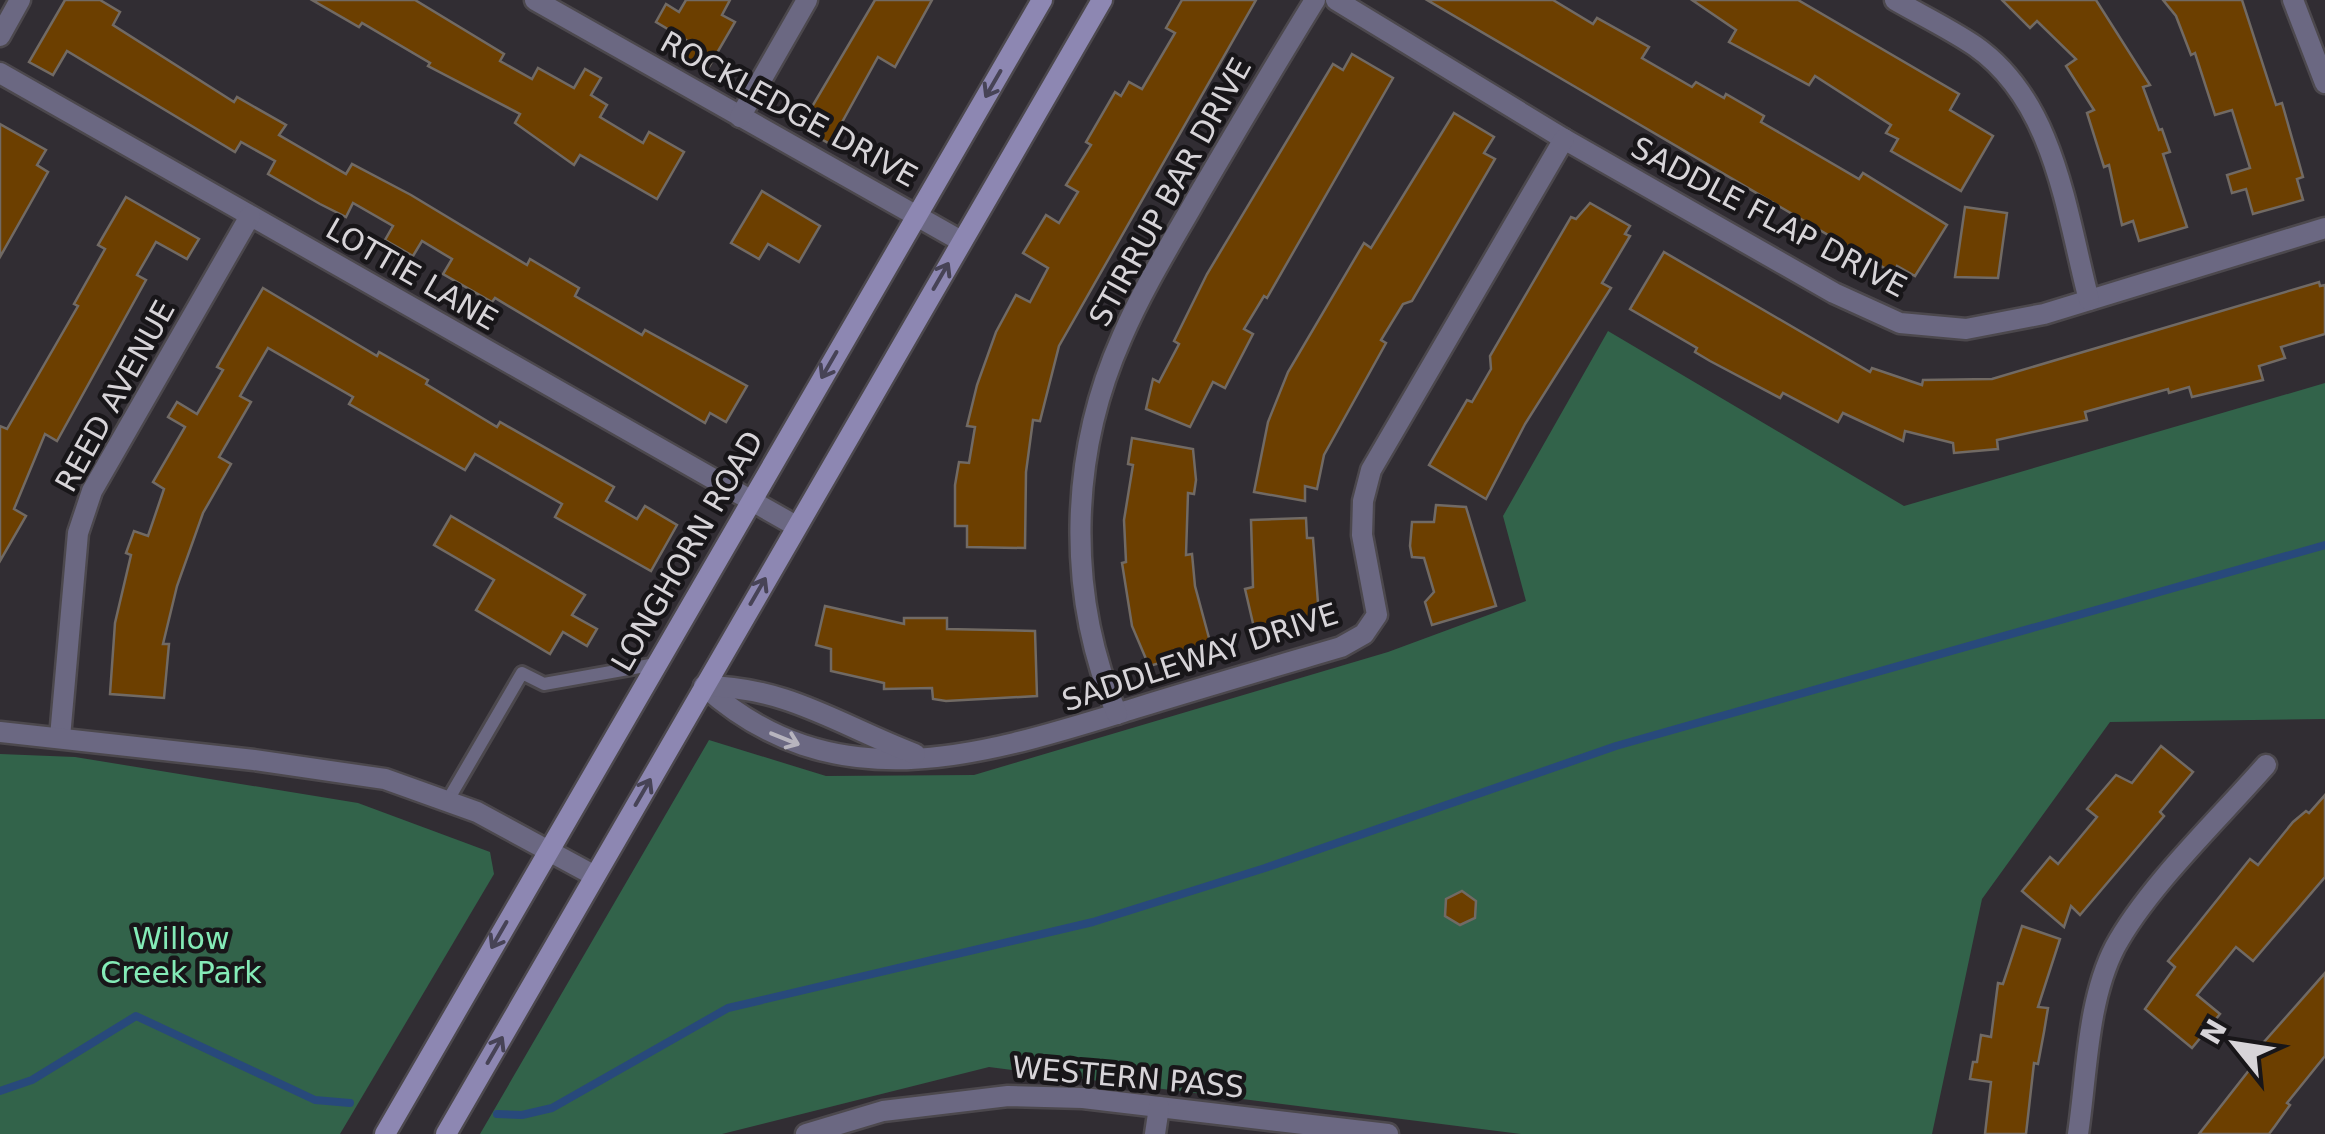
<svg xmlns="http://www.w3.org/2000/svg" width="2325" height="1134" font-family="'DejaVu Sans',sans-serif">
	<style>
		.green { fill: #32634a }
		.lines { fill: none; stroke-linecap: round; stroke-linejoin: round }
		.stream { stroke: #28497b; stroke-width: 8 }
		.building { fill: #6c3f00; stroke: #716a64; stroke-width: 2.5 }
		.service-casing { stroke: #4c484d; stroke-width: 18 }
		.minor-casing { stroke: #4c484d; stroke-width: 25 }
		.tertiary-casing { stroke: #4c484d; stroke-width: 25 }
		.secondary-casing { stroke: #4c484d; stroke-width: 25 }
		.service { stroke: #6b6882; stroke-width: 12 }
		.minor { stroke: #6b6882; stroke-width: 20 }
		.tertiary { stroke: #6b6882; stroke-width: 20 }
		.secondary { stroke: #8d87b2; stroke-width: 20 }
		.oneway { stroke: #474356 }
		.oneway2 { stroke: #b7b4be }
		.labels { text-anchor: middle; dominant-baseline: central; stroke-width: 9; stroke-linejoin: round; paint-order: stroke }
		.street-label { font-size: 30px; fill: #d7d4d8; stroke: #181619 }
		.park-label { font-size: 30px; fill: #84ebb7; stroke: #181619 }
	</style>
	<rect width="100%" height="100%" fill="#312d33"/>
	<!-- green -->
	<g class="green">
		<polygon points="1608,331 1904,506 2325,383 2325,719 2110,722 1982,899 1932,1134 1521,1134 989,1067 722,1134 480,1134 709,740 826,776 974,775 1388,652 1526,601 1503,516"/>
		<polygon points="0,754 75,757 358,803 490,852 494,874 340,1134 0,1134"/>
	</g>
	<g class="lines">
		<!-- stream -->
		<g class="stream">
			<polyline points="0,1091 32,1080 136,1016 315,1100 350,1103"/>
			<polyline points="497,1114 522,1115 552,1108 728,1008 1093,922 1265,868 1616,746 2325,545"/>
		</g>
	</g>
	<!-- building -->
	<g class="building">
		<polygon points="65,0 100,0 120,12 113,25 234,102 237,97 286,125 279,135 346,174 352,164 411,195 527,265 530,259 579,288 575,296 642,335 645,330 747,386 726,422 710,413 705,423 495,298 492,302 443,274 452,259 422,241 413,256 385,240 393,226 353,203 346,217 320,204 268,174 275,161 241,142 235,152 67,51 53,75 29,62"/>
		<polygon points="312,0 415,0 504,54 500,61 532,79 538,68 574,88 585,69 601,78 591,95 607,105 600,117 643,143 649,132 684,152 657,199 580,155 574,165 515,123 520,114 428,66 430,63 362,23 359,27"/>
		<polygon points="686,0 730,0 722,15 735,22 706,72 677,55 686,40 656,22 666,4 679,12"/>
		<polygon points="875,0 932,0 895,67 878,57 830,144 800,127"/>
		<polygon points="1182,0 1256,0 1059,346 1040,421 1033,420 1026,472 1025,548 967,547 967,526 955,526 955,485 959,462 969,463 975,427 967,426 977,385 996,332 1016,295 1030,302 1048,268 1023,253 1046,215 1059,223 1078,192 1066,185 1091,145 1086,142 1115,92 1121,96 1129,82 1142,89 1175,33 1166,28"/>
		<polygon points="1427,0 1553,0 1593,24 1597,18 1649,47 1642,58 1692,87 1696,82 1724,98 1726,94 1764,116 1761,122 1859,179 1863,173 1947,225 1915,276 1897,266 1893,273"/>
		<polygon points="1692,0 1798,0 1959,94 1950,110 1993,136 1961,191 1891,151 1898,139 1886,133 1891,125 1815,76 1809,85 1729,42 1736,30"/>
		<polygon points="2002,0 2096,0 2150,85 2143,87 2159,130 2162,129 2170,152 2163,154 2187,227 2139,241 2133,221 2122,225 2109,165 2104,167 2087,113 2094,110 2066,66 2076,59 2037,21 2030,28"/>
		<polygon points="2163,0 2242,0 2276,105 2282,103 2303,177 2297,179 2303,200 2253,214 2246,189 2232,193 2227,175 2250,168 2232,110 2215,115 2195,53 2191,55 2176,16"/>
		<polygon points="1352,54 1393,78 1267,298 1264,296 1244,329 1253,334 1225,388 1213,382 1190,427 1146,409 1153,379 1159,382 1179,344 1174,341 1207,274 1333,64 1343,70"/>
		<polygon points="1454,113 1494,137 1484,153 1495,159 1412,301 1403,304 1381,340 1386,343 1324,455 1317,489 1305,486 1305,501 1254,492 1268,422 1288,372 1364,243 1371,248"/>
		<polygon points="0,124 46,150 37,165 48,172 0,257"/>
		<polygon points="762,191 820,226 799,262 768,244 759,259 731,243"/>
		<polygon points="126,197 199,239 187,259 156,242 137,275 146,280 57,441 45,434 14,509 26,516 0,561 0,426 7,429 78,306 74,304 105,249 98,245"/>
		<polygon points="1590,203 1630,226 1625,234 1630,236 1602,283 1611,288 1525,424 1486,499 1429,465 1467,400 1472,402 1491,369 1490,356 1571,217 1576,219"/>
		<polygon points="1965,207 2007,213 1998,278 1955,277"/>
		<polygon points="1664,252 1870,372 1872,368 1922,385 1923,380 1992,379 2319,282 2320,286 2325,285 2325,334 2281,347 2285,358 2259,366 2263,380 2192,397 2189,387 2169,393 2168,389 2085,412 2087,420 1997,440 1998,449 1954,453 1953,443 1905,431 1903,441 1843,413 1838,422 1783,393 1780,398 1710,361 1695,352 1697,348 1630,309"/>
		<polygon points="263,288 377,356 379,352 428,380 426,384 497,427 500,422 614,487 606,501 637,519 645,506 677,525 651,571 555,517 562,504 475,454 465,470 349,404 353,397 268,348 240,396 251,402 219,457 231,464 203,513 177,586 163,644 169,644 164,698 110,694 115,623 131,555 126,553 134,531 148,536 164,489 153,482 185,427 168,417 177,402 197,414 223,370 217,367"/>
		<polygon points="1132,438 1193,449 1196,480 1194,494 1188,493 1186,555 1192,554 1195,586 1212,649 1149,666 1132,626 1122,563 1126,562 1124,520 1133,465 1128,464"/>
		<polygon points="1436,505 1466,507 1496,606 1432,625 1425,602 1434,592 1424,558 1412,557 1410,546 1412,522 1434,522"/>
		<polygon points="451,516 585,595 572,615 597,629 587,646 563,632 550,654 476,610 494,580 434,545"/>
		<polygon points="1306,518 1307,538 1313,538 1319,616 1255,632 1245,589 1253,587 1251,520"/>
		<polygon points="825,606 904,624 904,618 947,618 947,629 1035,631 1037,696 946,701 933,699 932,688 884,689 884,683 831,671 831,649 816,645"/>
		<polygon points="2161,746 2193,772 2160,812 2164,816 2080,915 2071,906 2064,927 2022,891 2050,857 2058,864 2097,817 2087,809 2116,775 2132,783"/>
		<polygon points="2325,795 2325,877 2253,961 2236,947 2197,995 2220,1014 2192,1048 2145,1009 2175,967 2168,961 2250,859 2258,865 2293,822 2306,811 2309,813"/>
		<polygon points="1462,891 1476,901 1475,918 1460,925 1445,916 1446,899"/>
		<polygon points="2022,926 2060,939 2038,1007 2048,1008 2044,1032 2038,1064 2034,1063 2026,1134 1985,1134 1991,1082 1970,1079 1973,1062 1977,1062 1981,1035 1991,1037 1998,983 2003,984"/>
		<polygon points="2325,973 2325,1056 2287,1103 2290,1105 2275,1126 2269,1134 2199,1134 2268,1046 2264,1042"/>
	</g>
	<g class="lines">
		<!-- service casing -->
		<g class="service-casing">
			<polyline id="service" points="448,800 522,673 544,684 656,664"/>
		</g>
		<!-- minor casing -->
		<g class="minor-casing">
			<g id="minor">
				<polyline points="535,0 961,241"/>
				<polyline points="1336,0 1564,139 1834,293 1900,323 1966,329 2044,314 2325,228"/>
				<path d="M1895,0C1921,15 1950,29 1975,46C2055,102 2066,212 2089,300"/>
				<polyline points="2293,0 2325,83"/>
				<polyline points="0,36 20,0"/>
				<polyline points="0,73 796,526"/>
				<polyline points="740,117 807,0"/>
				<path d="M704,686C836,805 986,754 1136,708C1204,687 1273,667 1341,647L1364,634L1377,615L1362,535L1363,501L1371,470L1564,139"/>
				<path d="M704,686C788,687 839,725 915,754"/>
				<path d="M1117,714C1066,595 1069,455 1122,337C1143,288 1172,242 1198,196C1236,131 1275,65 1315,0"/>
				<polyline points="60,737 78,533 92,491 250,216"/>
				<polyline points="806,1134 883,1111 1008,1096 1083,1098 1388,1134"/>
				<polyline points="1155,1134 1159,1107"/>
				<path d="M2078,1134C2087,1074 2087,1001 2115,947C2148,886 2220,818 2266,765"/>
			</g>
		</g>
		<!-- tertiary casing -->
		<g class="tertiary-casing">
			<polyline id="tertiary" points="0,732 254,760 385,779 477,812 595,876"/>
		</g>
		<!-- secondary casing -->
		<g class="secondary-casing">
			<g id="secondary">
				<polyline points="385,1134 1042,0"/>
				<polyline points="446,1134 1102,0"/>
			</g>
		</g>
		<!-- service -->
		<use href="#service" class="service"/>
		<!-- minor -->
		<use href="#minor" class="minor"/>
		<!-- tertiary -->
		<use href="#tertiary" class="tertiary"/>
		<!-- secondary -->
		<use href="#secondary" class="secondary"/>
	</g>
	<!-- one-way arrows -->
	<defs><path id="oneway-shaft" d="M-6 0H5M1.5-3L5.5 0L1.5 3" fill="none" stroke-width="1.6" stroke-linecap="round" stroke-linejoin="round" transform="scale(2.5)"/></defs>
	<g class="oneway">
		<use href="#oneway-shaft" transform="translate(993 84) rotate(120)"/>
		<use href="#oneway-shaft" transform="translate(941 276) rotate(-60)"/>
		<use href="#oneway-shaft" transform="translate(829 365) rotate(120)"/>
		<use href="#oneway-shaft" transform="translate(758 591) rotate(-60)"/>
		<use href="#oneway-shaft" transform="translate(643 792) rotate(-60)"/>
		<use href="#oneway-shaft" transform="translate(499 935) rotate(120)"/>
		<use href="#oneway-shaft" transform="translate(495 1050) rotate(-60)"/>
	</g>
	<use class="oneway2" href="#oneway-shaft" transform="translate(785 739) rotate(22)"/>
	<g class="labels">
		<!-- street labels -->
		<g class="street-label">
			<text transform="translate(789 109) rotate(29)">ROCKLEDGE DRIVE</text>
			<text transform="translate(1170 192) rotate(-61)">STIRRUP BAR DRIVE</text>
			<text transform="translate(1769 217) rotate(28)">SADDLE FLAP DRIVE</text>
			<text transform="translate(412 274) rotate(30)">LOTTIE LANE</text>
			<text transform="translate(115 396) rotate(-61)">REED AVENUE</text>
			<text transform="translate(687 551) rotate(-60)">LONGHORN ROAD</text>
			<text transform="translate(1200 657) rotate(-18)">SADDLEWAY DRIVE</text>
			<text transform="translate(1128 1077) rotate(5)">WESTERN PASS</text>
		</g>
		<!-- park labels -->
		<g class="park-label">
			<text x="181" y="938">Willow<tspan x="181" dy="34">Creek Park</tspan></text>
		</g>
	</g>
	<!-- north arrow -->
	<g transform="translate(2235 1044) rotate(300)" stroke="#181619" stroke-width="8" paint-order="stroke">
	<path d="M0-8L18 38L0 25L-18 38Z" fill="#d7d4d8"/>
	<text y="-15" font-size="28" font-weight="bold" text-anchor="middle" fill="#d7d4d8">N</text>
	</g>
</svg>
